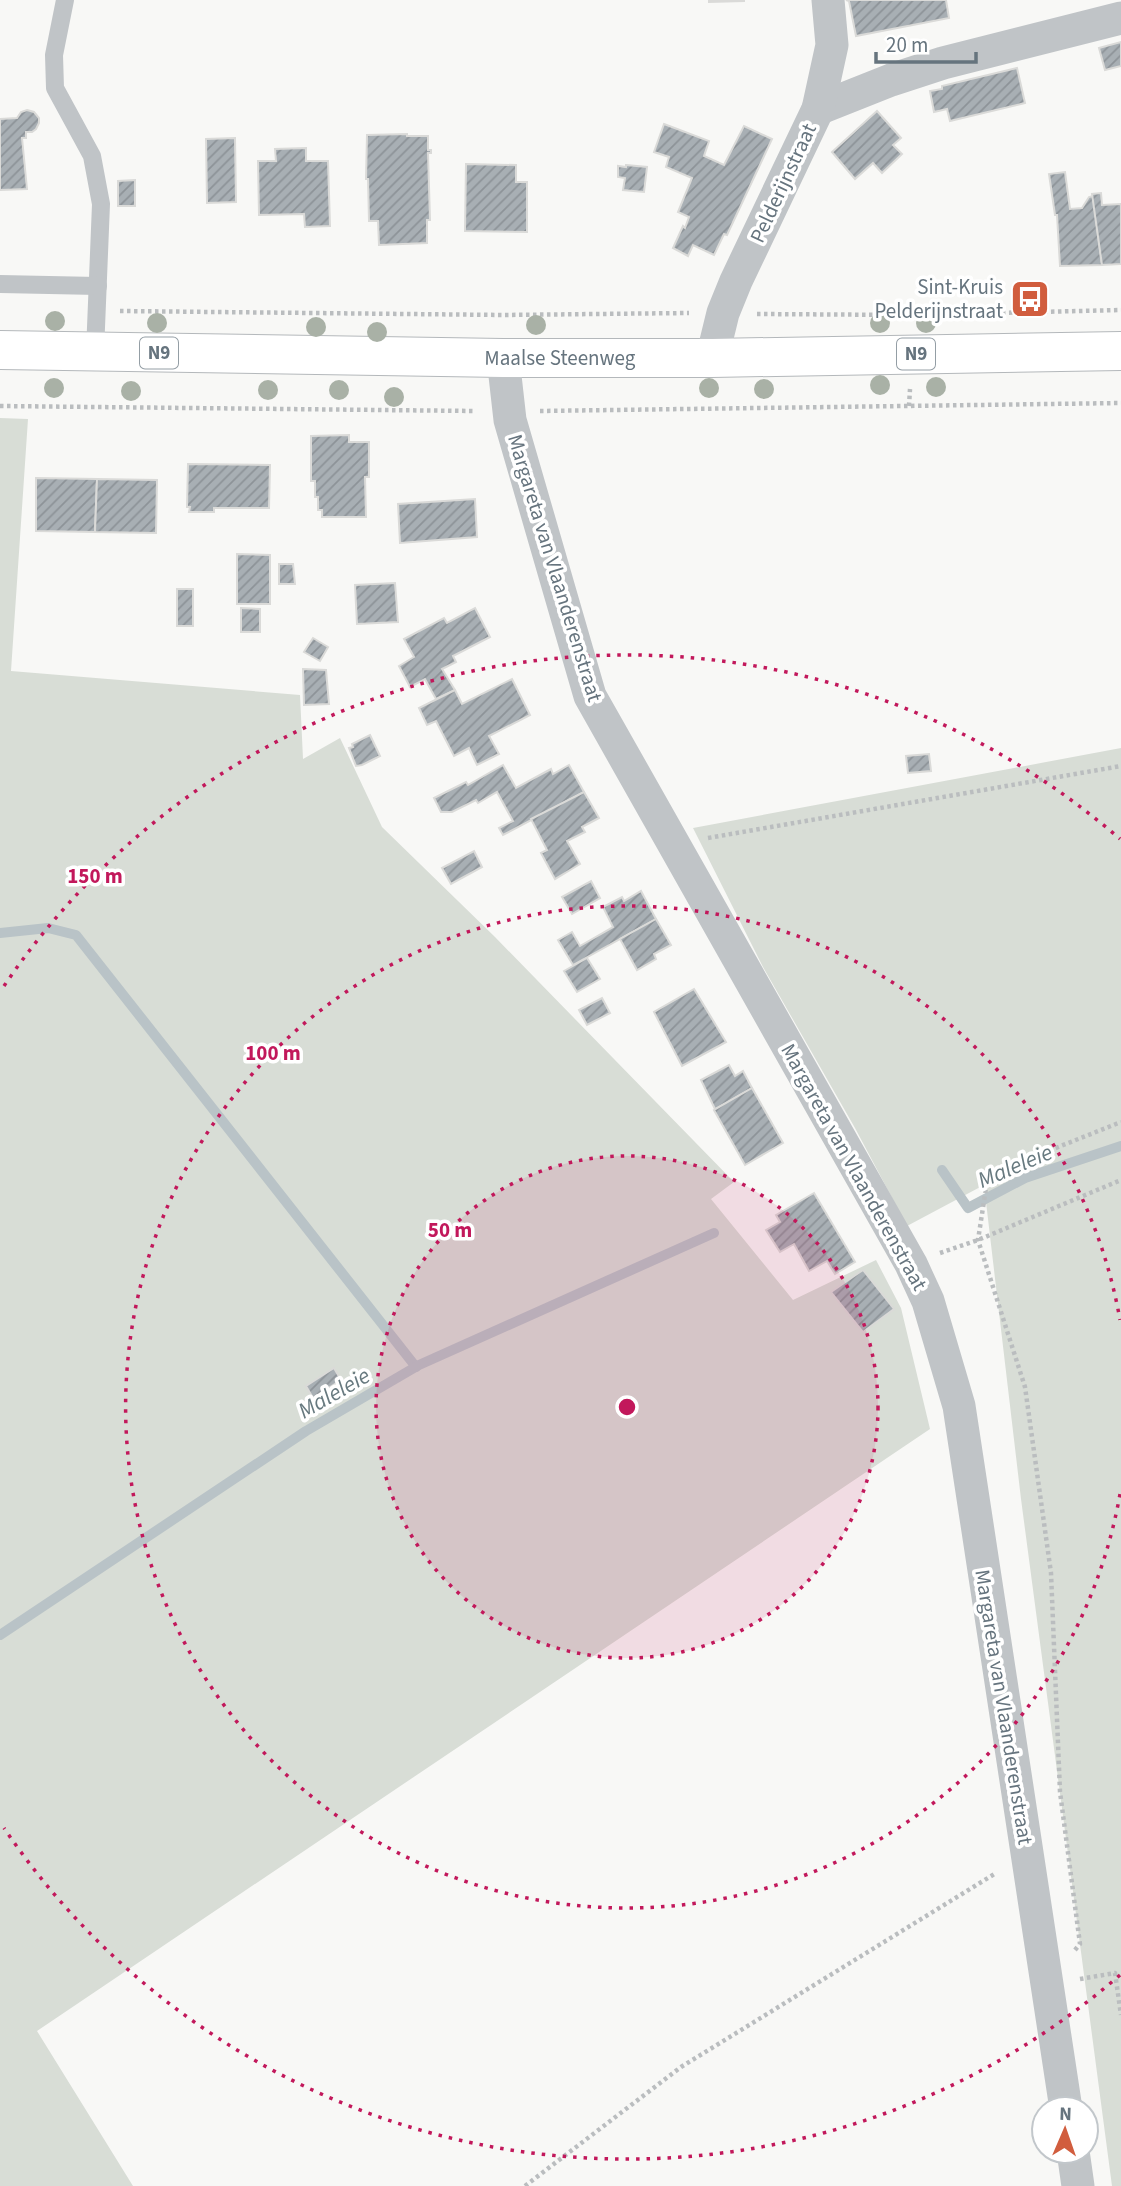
<svg xmlns="http://www.w3.org/2000/svg" width="1121" height="2186" font-family="'Source Sans 3',sans-serif">
	<style>
		.green { fill: #d8ddd6 }
		.lines { fill: none; stroke-linecap: round; stroke-linejoin: round }
		.stream { stroke: #b9c3c7; stroke-width: 10 }
		.building { fill: url(#building-hatch); stroke: #dadad8; stroke-width: 2 }
		.primary-casing { stroke: #b4b8bb; stroke-width: 40 }
		.path { stroke: #babdbf; stroke-width: 4.5; stroke-dasharray: 3.5 3.5; stroke-linecap: butt }
		.lane { stroke: #c0c4c7; stroke-width: 18 }
		.street { stroke: #c0c4c7; stroke-width: 33 }
		.primary { stroke: #fff; stroke-width: 38 }
		.tree { fill: #a9b1a6 }
		.ring { fill: none; stroke: #c2185b; stroke-width: 3.5; stroke-dasharray: 3.5 7 }
		.labels { text-anchor: middle; dominant-baseline: central; stroke-width: 7; stroke-linejoin: round; paint-order: stroke }
		.shield { fill: #fff; stroke: #949ea5; stroke-width: 2 }
		.shield-label { font-size: 19px; font-weight: bold; fill: #66747e }
		.street-label { font-size: 21px; fill: #66747e; stroke: #fff }
		.poi-label { font-size: 21px; fill: #66747e; stroke: #fff; text-anchor: end }
		.water-label { font-size: 23px; font-style: italic; fill: #67797f; stroke: #fff }
		.centre { fill: #c2185b; stroke: #fff; stroke-width: 3.5 }
		.ring-label { font-size: 21px; text-anchor: middle; font-weight: bold; fill: #c2185b; stroke: #fff; stroke-width: 7; stroke-linejoin: round; paint-order: stroke }
	</style>
	<defs>
		<pattern id="building-hatch" width="6" height="6" patternUnits="userSpaceOnUse" patternTransform="scale(1.75)"><rect width="6" height="6" fill="#a8afb4"/><path d="M-1 1l2-2M0 6l6-6M5 7l2-2" fill="none" stroke="#8d9398"/></pattern>
	</defs>
	<rect width="100%" height="100%" fill="#f8f8f6"/>
	<!-- green -->
	<g class="green">
		<polygon points="0,418 28,419 11,671 300,695 303,759 340,738 382,827 495,937 734,1182 711,1199 793,1300 876,1260 901,1308 930,1429 37,2031 133,2186 0,2186"/>
		<polygon points="1121,748 1121,2186 1112,2186 1021,1499 984,1185 907,1226 855,1128 763,967 693,828"/>
	</g>
	<g class="lines">
		<!-- stream -->
		<g class="stream">
			<polyline points="0,933 48,928 76,935 416,1367"/>
			<polyline points="942,1170 968,1208 1025,1178 1121,1146"/>
			<polyline points="0,1635 306,1431 419,1365 714,1233"/>
		</g>
	</g>
	<!-- building -->
	<g class="building">
		<polygon points="709,0 744,0 744,1 709,2"/>
		<polygon points="846,0 946,0 949,18 856,36 849,1"/>
		<polygon points="1121,42 1121,66 1105,70 1099,48"/>
		<polygon points="1017,68 1025,103 950,121 947,109 934,112 930,91 942,89 942,86"/>
		<polygon points="27,110 34,112 39,118 39,123 36,129 32,132 26,132 26,138 22,138 27,189 0,190 0,119 17,118 21,112"/>
		<polygon points="877,111 901,138 893,145 902,154 882,173 873,163 855,179 832,152"/>
		<polygon points="664,124 709,141 704,156 724,165 744,126 772,139 727,235 724,234 714,255 693,245 688,256 673,248 683,226 685,228 689,217 678,212 692,178 666,167 669,157 654,152"/>
		<polygon points="407,134 407,136 428,136 428,150 431,150 431,153 428,153 430,220 427,220 427,243 379,245 378,221 369,221 368,179 366,179 367,135"/>
		<polygon points="235,138 236,202 207,203 206,139"/>
		<polygon points="306,148 306,161 328,161 330,226 305,227 304,214 259,215 258,161 276,161 275,149"/>
		<polygon points="466,164 516,165 516,182 527,182 527,232 465,231"/>
		<polygon points="626,165 647,167 644,192 623,190 625,178 618,177 618,166 626,167"/>
		<polygon points="1065,172 1070,209 1082,208 1089,197 1093,196 1102,265 1060,266 1057,215 1055,215 1049,174"/>
		<polygon points="135,180 135,206 118,206 118,181"/>
		<polygon points="1101,193 1102,205 1121,204 1121,264 1102,265 1092,194"/>
		<polygon points="349,435 349,442 369,442 369,477 365,477 366,517 322,517 322,510 318,510 318,497 315,497 315,481 311,481 311,436"/>
		<polygon points="188,464 270,465 269,508 214,508 214,512 189,512 190,507 187,507"/>
		<polygon points="36,478 97,479 95,532 36,531"/>
		<polygon points="97,479 157,480 156,533 95,532"/>
		<polygon points="475,499 477,537 400,543 398,504"/>
		<polygon points="237,554 270,555 270,604 237,604"/>
		<polygon points="279,564 293,564 295,584 279,584"/>
		<polygon points="395,583 398,622 357,624 355,585"/>
		<rect x="177" y="589" width="16" height="37"/>
		<polygon points="241,608 260,609 260,632 241,632"/>
		<polygon points="475,608 490,637 453,656 456,662 442,669 455,690 436,699 425,679 410,687 399,666 414,657 404,639 444,618 447,623"/>
		<polygon points="313,638 328,647 320,661 304,652"/>
		<polygon points="303,669 326,670 329,704 304,705"/>
		<polygon points="512,679 530,715 489,736 499,754 477,765 469,748 454,756 436,721 427,725 419,708 455,690 462,704"/>
		<polygon points="370,735 380,756 362,765 356,766 349,748 353,747 352,744"/>
		<polygon points="929,754 931,771 908,773 906,756"/>
		<polygon points="503,765 516,788 551,769 553,774 569,765 584,792 503,835 499,828 513,821 497,792 478,803 476,800 452,812 441,812 434,798 466,782 468,785"/>
		<polygon points="584,792 599,818 582,827 585,832 567,841 580,864 555,879 541,853 547,850 531,819"/>
		<polygon points="474,851 482,867 451,884 442,868"/>
		<polygon points="591,881 600,898 572,914 562,897"/>
		<polygon points="641,891 656,919 573,965 558,940 572,932 580,946 613,927 603,907 622,897 624,901"/>
		<polygon points="656,919 671,945 654,954 656,959 637,970 620,939"/>
		<polygon points="587,958 600,979 577,992 564,971"/>
		<polygon points="694,989 726,1042 682,1066 654,1012"/>
		<polygon points="602,998 610,1013 587,1025 579,1010"/>
		<polygon points="729,1065 735,1076 743,1071 752,1088 715,1109 701,1080"/>
		<polygon points="752,1088 783,1143 745,1165 714,1110"/>
		<polygon points="814,1193 855,1262 835,1274 827,1261 809,1271 794,1244 780,1252 766,1230 780,1222 776,1215"/>
		<polygon points="863,1270 894,1309 863,1332 831,1292"/>
		<polygon points="334,1368 341,1380 313,1398 306,1386"/>
	</g>
	<g class="lines">
		<!-- primary casing -->
		<g class="primary-casing">
			<g id="primary">
				<path id="s1" d="M0,350L503,358H712L1121,351"/>
			</g>
		</g>
		<!-- path -->
		<g class="path">
			<polyline points="120,311 503,315 689,313"/>
			<polyline points="757,314 909,315 1121,310"/>
			<polyline points="0,406 475,411"/>
			<polyline points="909,406 910,389"/>
			<polyline points="540,411 1121,403"/>
			<polyline points="708,838 1121,766"/>
			<polyline points="940,1253 978,1240 1121,1180"/>
			<polyline points="1075,1950 1080,1944 1060,1792 1051,1573 1025,1387 978,1240 988,1175 1121,1122"/>
			<polyline points="1080,1979 1115,1973 1121,2015"/>
			<polyline points="525,2186 681,2067 996,1873"/>
		</g>
		<!-- lane -->
		<g class="lane">
			<polyline points="65,0 54,55 55,88 92,156 101,204 95,352"/>
			<polyline points="0,284 98,286"/>
		</g>
		<!-- street -->
		<g class="street">
			<polyline points="818,109 891,80 943,63 1121,18"/>
			<polyline points="503,358 510,420 590,696 911,1264 928,1301 959,1406 1066,2109"/>
			<polyline points="712,358 723,313 736,281 818,109 832,45 828,0"/>
			<polyline points="1073,2151 1078,2186"/>
		</g>
		<!-- primary -->
		<use href="#primary" class="primary"/>
	</g>
	<!-- trees -->
	<g class="tree">
		<circle cx="55" cy="321" r="10"/>
		<circle cx="157" cy="323" r="10"/>
		<circle cx="880" cy="323" r="10"/>
		<circle cx="926" cy="323" r="10"/>
		<circle cx="536" cy="325" r="10"/>
		<circle cx="316" cy="327" r="10"/>
		<circle cx="377" cy="332" r="10"/>
		<circle cx="880" cy="385" r="10"/>
		<circle cx="936" cy="387" r="10"/>
		<circle cx="54" cy="388" r="10"/>
		<circle cx="709" cy="388" r="10"/>
		<circle cx="764" cy="389" r="10"/>
		<circle cx="268" cy="390" r="10"/>
		<circle cx="339" cy="390" r="10"/>
		<circle cx="131" cy="391" r="10"/>
		<circle cx="394" cy="397" r="10"/>
	</g>
	<!-- distance rings -->
	<circle cx="627" cy="1407" r="251" fill="#c2185b" fill-opacity=".12"/>
	<g class="ring">
		<circle cx="627" cy="1407" r="251"/>
		<path d="M1120 1494A501 501 0 1 1 1120 1320"/>
		<path d="M1120 1975A752 752 0 0 1 4 1828M4 986A752 752 0 0 1 1120 839"/>
	</g>
	<!-- icons -->
	<defs>
		<g id="bus-square" transform="scale(2.0125)"><rect x="-9" y="-9" width="18" height="18" rx="4" fill="#d15d3e" stroke="#fff"/><path d="M-5-6H5V4H4V6H2V4H-2V6H-4V4H-5ZM-3.5-4V0h7V-4ZM-3.5 1.2v1.5H-2V1.2ZM2 1.2v1.5H3.5V1.2Z" fill="#fff"/></g>
	</defs>
	<g fill-rule="evenodd">
		<use href="#bus-square" x="1030" y="299"/>
	</g>
	<g class="labels">
		<!-- shield labels -->
		<g class="shield">
			<rect x="140" y="337.5" width="38" height="31" rx="5"/>
			<rect x="897" y="338.5" width="38" height="31" rx="5"/>
		</g>
		<g class="shield-label">
			<text x="159" y="353">N9</text>
			<text x="916" y="354">N9</text>
		</g>
		<!-- street labels -->
		<g class="street-label">
			<text transform="translate(783 183) rotate(-65)">Pelderijnstraat</text>
			<text stroke="none"><textPath href="#s1" startOffset="560">Maalse Steenweg</textPath></text>
			<text transform="translate(555 568) rotate(73)">Margareta van Vlaanderenstraat</text>
			<text transform="translate(854 1167) rotate(61)">Margareta van Vlaanderenstraat</text>
			<text transform="translate(1004 1707) rotate(81)">Margareta van Vlaanderenstraat</text>
		</g>
		<!-- poi labels -->
		<g class="poi-label">
			<text x="1003" y="287">Sint-Kruis<tspan x="1003" dy="24">Pelderijnstraat</tspan></text>
		</g>
		<!-- water labels -->
		<g class="water-label">
			<text transform="translate(1015 1166) rotate(-23)">Maleleie</text>
			<text transform="translate(334 1393) rotate(-30)">Maleleie</text>
		</g>
	</g>
	<circle cx="627" cy="1407" r="10" class="centre"/>
	<g class="ring-label">
		<text x="95" y="883">150 m</text>
		<text x="273" y="1060">100 m</text>
		<text x="450" y="1237">50 m</text>
	</g>
	<!-- north arrow -->
	<g transform="translate(1065 2130) rotate(2)"><circle r="33" fill="#ffffff" stroke="#c2c7cb" stroke-width="2"/>
	<path d="M0-5L12 26L0 18L-12 26Z" fill="#d15d3e"/>
	<text y="-10" font-size="19" font-weight="bold" text-anchor="middle" fill="#66747e">N</text>
	</g>
	<!-- scale -->
	<path d="M876 52v10h100v-10" fill="none" stroke="#66747e" stroke-width="3.5"/>
	<text x="886" y="52" font-size="21" fill="#66747e" stroke="#ffffff" stroke-width="5" paint-order="stroke">20 m</text>
</svg>
